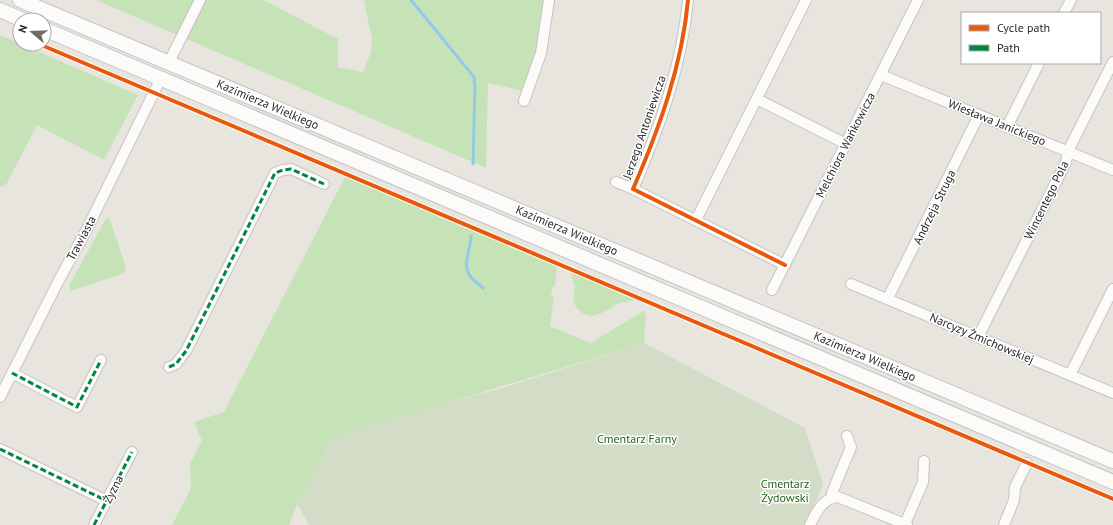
<svg xmlns="http://www.w3.org/2000/svg" width="1113" height="525" font-family="'PT Sans',sans-serif">
	<style>
		.green { fill: #c6e3b8 }
		.cemetery { fill: #d2dcc6 }
		.lines { fill: none; stroke-linecap: round; stroke-linejoin: round }
		.stream { stroke: #94cae7; stroke-width: 3 }
		.minor-casing { stroke: #c5c4c4; stroke-width: 12 }
		.secondary-casing { stroke: #c5c4c4; stroke-width: 16 }
		.minor { stroke: #fcfbfa; stroke-width: 10 }
		.secondary { stroke: #fcfbfa; stroke-width: 14 }
		.quiet { stroke: #00873e; stroke-width: 3; stroke-dasharray: 6 3; stroke-linecap: butt }
		.cycleway-casing { stroke: #fff; stroke-width: 6 }
		.cycleway { stroke: #e8590c; stroke-width: 4 }
		.labels { text-anchor: middle; dominant-baseline: central; stroke-width: 3; stroke-linejoin: round; paint-order: stroke }
		.street-label { font-size: 12px; fill: #292929; stroke: #fff }
		.park-label { font-size: 12px; fill: #23641b; stroke: #fff }
	</style>
	<rect width="100%" height="100%" fill="#e8e5de"/>
	<!-- green -->
	<g class="green">
		<polygon points="96,0 264,0 338,39 338,67 363,72 371,52 372,40 364,0 548,0 527,92 488,83 486,168"/>
		<polygon points="0,35 138,95 104,160 37,125 6,185 0,187"/>
		<polygon points="345,177 557,266 555,286 553,286 551,296 554,297 550,326 590,343 644,311 646,315 644,343 332,438 297,504 289,525 172,525 191,488 190,463 202,441 194,422 224,412"/>
		<polygon points="106,218 110,220 126,267 125,271 122,274 71,291 69,286"/>
		<path d="M571,272L635,299C630,302 625,301 620,303C607,309 595,322 581,312C577,310 575,306 574,302C572,296 576,290 574,284C573,279 571,278 571,272Z"/>
	</g>
	<!-- cemetery -->
	<polygon class="cemetery" points="644,343 805,428 823,484 806,525 309,525 297,504 331,438 403,415 509,386"/>
	<g class="lines">
		<!-- stream -->
		<g class="stream">
			<polyline points="411,0 474,77 475,86 473,164"/>
			<path d="M471,236C471,249 461,266 471,277C474,281 479,284 483,288"/>
		</g>
		<!-- minor casing -->
		<g class="minor-casing">
			<g id="minor">
				<path d="M688,0C682,66 659,129 633,189L785,265"/>
				<polyline points="1064,13 1071,0"/>
				<polyline points="169,62 200,0"/>
				<polyline points="881,75 1113,170"/>
				<polyline points="757,99 846,144"/>
				<polyline points="524,101 541,53 549,0"/>
				<polyline points="1007,127 1039,63"/>
				<polyline points="616,182 633,189"/>
				<polyline points="696,220 806,0"/>
				<polyline points="851,284 1113,393"/>
				<polyline points="772,290 918,0"/>
				<polyline points="888,298 979,115"/>
				<polyline points="978,337 1066,162 1068,151 1113,62"/>
				<polyline points="169,367 176,364 186,351 275,173 283,170 291,169 324,184"/>
				<polyline points="12,373 77,407 101,360"/>
				<polyline points="1070,375 1113,289"/>
				<polyline points="0,397 59,280 87,229 161,78"/>
				<polyline points="0,449 107,501"/>
				<polyline points="833,497 832,493 851,447 847,436"/>
				<polyline points="905,524 923,482 924,461"/>
				<polyline points="94,525 132,452"/>
				<path d="M810,525C816,512 823,498 838,497L907,525"/>
				<polyline points="1004,525 1014,500 1015,487 1027,463"/>
			</g>
		</g>
		<!-- secondary casing -->
		<g class="secondary-casing">
			<g id="secondary">
				<polyline points="20,0 1113,461"/>
				<polyline points="0,10 23,20"/>
				<polyline points="44,29 1113,482"/>
			</g>
		</g>
		<!-- minor -->
		<use href="#minor" class="minor"/>
		<!-- secondary -->
		<use href="#secondary" class="secondary"/>
		<!-- quiet -->
		<g class="quiet">
			<polyline points="169,367 176,364 186,351 275,173 283,170 291,169 324,184"/>
			<polyline points="12,373 77,407 101,360"/>
			<polyline points="0,449 107,501"/>
			<polyline points="94,525 132,452"/>
		</g>
		<!-- cycleway casing -->
		<g class="cycleway-casing">
			<g id="cycleway">
				<path d="M688,0C682,66 659,129 633,189L785,265"/>
				<polyline points="39,44 1113,499"/>
			</g>
		</g>
		<!-- cycleway -->
		<use href="#cycleway" class="cycleway"/>
	</g>
	<g class="labels">
		<!-- street labels -->
		<g class="street-label">
			<text transform="translate(268 104) rotate(23)">Kazimierza Wielkiego</text>
			<text transform="translate(997 122) rotate(22)">Wiesława Janickiego</text>
			<text transform="translate(644 127) rotate(-71)">Jerzego Antoniewicza</text>
			<text transform="translate(845 145) rotate(-63)">Melchiora Wańkowicza</text>
			<text transform="translate(1046 200) rotate(-64)">Wincentego Pola</text>
			<text transform="translate(934 207) rotate(-64)">Andrzeja Struga</text>
			<text transform="translate(567 230) rotate(23)">Kazimierza Wielkiego</text>
			<text transform="translate(81 238) rotate(-62)">Trawiasta</text>
			<text transform="translate(982 338) rotate(23)">Narcyzy Żmichowskiej</text>
			<text transform="translate(865 356) rotate(23)">Kazimierza Wielkiego</text>
			<text transform="translate(113 489) rotate(-63)">Żyzna</text>
		</g>
		<!-- park labels -->
		<g class="park-label">
			<text x="637" y="438">Cmentarz Farny</text>
			<text x="785" y="483">Cmentarz<tspan x="785" dy="14">Żydowski</tspan></text>
		</g>
	</g>
	<!-- legend -->
	<rect x="961" y="12" width="140" height="52" fill="#ffffff" stroke="#a9a9a9"/>
	<rect x="969" y="25" width="20" height="6" fill="#e8590c" stroke="#a9a9a9"/>
	<text x="997" y="32" font-size="12" fill="#292929">Cycle path</text>
	<rect x="969" y="45" width="20" height="6" fill="#00873e" stroke="#a9a9a9"/>
	<text x="997" y="52" font-size="12" fill="#292929">Path</text>
	<!-- north arrow -->
	<g transform="translate(32 32) rotate(289)"><circle r="19" fill="#ffffff" stroke="#a9a9a9"/>
	<path d="M0-3L7 15L0 10L-7 15Z" fill="#6c6b68"/>
	<text y="-6" font-size="11" font-weight="bold" text-anchor="middle" fill="#292929">N</text>
	</g>
</svg>
